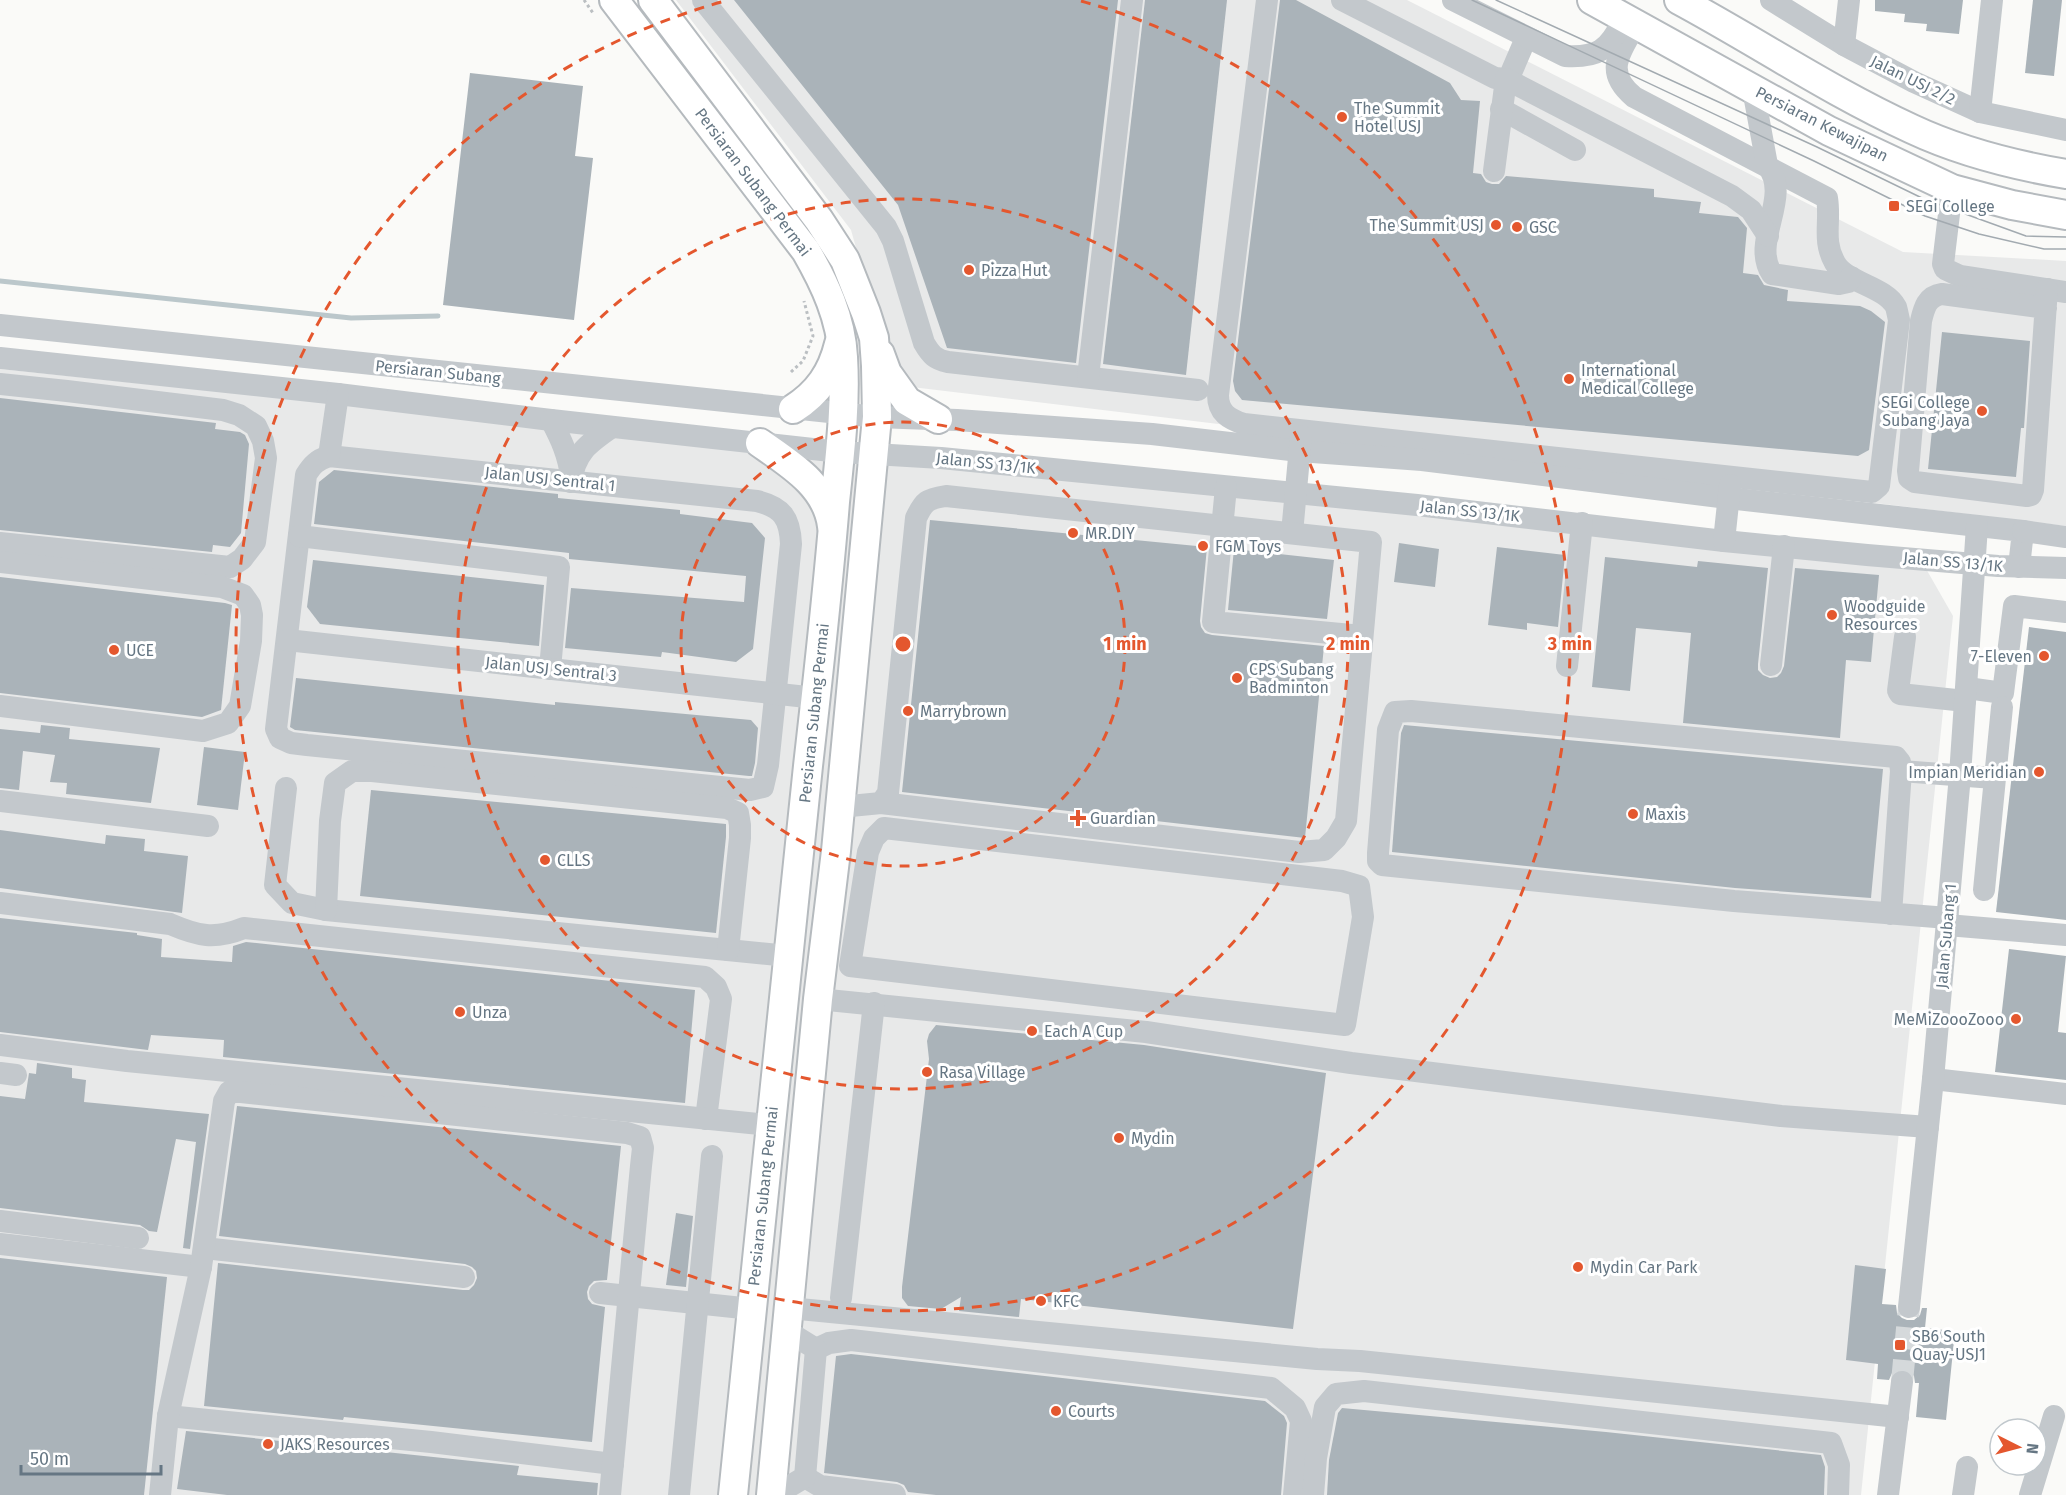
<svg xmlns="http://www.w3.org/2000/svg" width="2066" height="1495" font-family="'Fira Sans',sans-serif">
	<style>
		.built { fill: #e8e9e9 }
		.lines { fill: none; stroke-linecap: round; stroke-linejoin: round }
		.stream { stroke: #bbc7cb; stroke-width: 5 }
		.building { fill: #aab3b9 }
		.minor-tunnel { stroke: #d5d9db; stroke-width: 22; stroke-dasharray: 22 11; stroke-linecap: butt }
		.major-casing { stroke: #b5babe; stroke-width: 32 }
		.path { stroke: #bbbfc2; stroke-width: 3; stroke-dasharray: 3 3; stroke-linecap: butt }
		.minor { stroke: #c3c8cc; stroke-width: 22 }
		.major { stroke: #fff; stroke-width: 28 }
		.tram { stroke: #a2aab0; stroke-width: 1.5 }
		.ring { fill: none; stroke: #e4572e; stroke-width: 3; stroke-dasharray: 10 8 }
		.poi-dot { fill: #e4572e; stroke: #fff; stroke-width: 2 }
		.labels { text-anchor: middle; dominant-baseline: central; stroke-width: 6; stroke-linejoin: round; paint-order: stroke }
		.street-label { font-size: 16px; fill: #657683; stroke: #fff }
		.poi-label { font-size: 16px; fill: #657683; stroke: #fff; text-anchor: start }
		.centre { fill: #e4572e; stroke: #fff; stroke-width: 3 }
		.ring-label { font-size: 18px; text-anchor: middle; font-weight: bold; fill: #e4572e; stroke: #fff; stroke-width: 6; stroke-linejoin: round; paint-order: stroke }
	</style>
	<rect width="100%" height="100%" fill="#fafaf8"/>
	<!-- built -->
	<g class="built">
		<polygon points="676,0 1407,0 1903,252 2066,261 2066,526 895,385 851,230"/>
		<polygon points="0,369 1925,567 1953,616 1861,1495 0,1495"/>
	</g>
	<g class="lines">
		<!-- stream -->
		<polyline class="stream" points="0,281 351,318 438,316"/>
	</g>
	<!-- building -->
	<g class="building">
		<polygon points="734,0 1118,0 1076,363 947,348 898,205"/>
		<polygon points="1145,0 1227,0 1186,375 1103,364"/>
		<polygon points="1280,0 1296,0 1439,77 1450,83 1461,100 1480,101 1473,173 1481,174 1486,182 1492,184 1499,184 1506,176 1654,189 1654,197 1701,202 1699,213 1738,217 1747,228 1743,273 1758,275 1764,285 1788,290 1787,301 1860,306 1871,311 1885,322 1869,450 1858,456 1242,400 1235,391 1233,381"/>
		<polygon points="1875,0 1963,0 1959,34 1926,31 1927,24 1904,22 1905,14 1875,11"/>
		<polygon points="2033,0 2062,0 2054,76 2025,73"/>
		<polygon points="470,73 583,86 575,156 593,158 574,320 443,305"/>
		<polygon points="1942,332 2030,341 2024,428 2021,428 2016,477 1928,469"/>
		<polygon points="0,398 216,423 215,429 240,432 245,435 249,444 241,533 230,547 213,545 212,552 0,530"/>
		<polygon points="334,470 558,494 558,498 680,510 680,514 752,523 765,538 753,649 736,662 662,652 661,657 565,648 571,588 744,602 746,576 569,559 569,553 314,524 319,482"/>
		<polygon points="930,520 1207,547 1200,621 1201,627 1205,633 1212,635 1324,646 1305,838 902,792"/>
		<polygon points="1399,543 1439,549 1435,587 1394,582"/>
		<polygon points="1497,547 1565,555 1558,627 1527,623 1527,630 1488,625"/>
		<polygon points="1234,549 1334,560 1327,619 1228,610"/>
		<polygon points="1605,557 1697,567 1698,561 1768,568 1758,664 1758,670 1763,675 1770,678 1777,677 1781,673 1784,666 1795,568 1879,575 1871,662 1846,660 1840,738 1683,723 1691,633 1636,628 1630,691 1592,687"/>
		<polygon points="313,560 544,585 539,646 320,624 307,607"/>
		<polygon points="0,577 225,603 232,605 221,710 202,717 0,693"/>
		<polygon points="2029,627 2066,632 2066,920 1996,912"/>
		<polygon points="296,678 555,705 555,702 751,720 758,728 755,763 752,776 749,776 295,730 290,727"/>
		<polygon points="41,725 70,728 69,739 160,748 151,803 66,794 67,783 50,782 55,755 23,751 19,790 0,788 0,729 40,733"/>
		<polygon points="1404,725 1883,769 1871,898 1735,888 1392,852 1401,733"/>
		<polygon points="204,747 245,752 238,810 197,805"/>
		<polygon points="371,790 726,824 726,837 716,933 360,896"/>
		<polygon points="0,830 105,844 106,835 145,839 144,851 188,856 182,913 0,888"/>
		<polygon points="0,918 137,933 137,935 162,939 161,957 232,962 233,946 246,942 695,990 685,1103 223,1057 224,1040 151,1035 148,1050 0,1032"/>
		<polygon points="2009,949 2066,956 2058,1032 2066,1033 2066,1080 1995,1072"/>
		<polygon points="936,1025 1144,1045 1326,1073 1293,1329 1021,1299 1019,1317 959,1311 961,1297 941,1309 908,1306 902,1298 902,1287 929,1059 927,1041 929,1034"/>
		<polygon points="37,1063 72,1068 72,1078 86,1080 84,1102 209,1114 190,1249 183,1248 196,1142 176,1139 157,1232 149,1231 140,1225 0,1208 0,1096 25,1099 29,1073 36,1074"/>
		<polygon points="237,1106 621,1146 607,1280 594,1281 589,1286 587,1292 588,1299 592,1304 605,1307 592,1442 344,1417 343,1420 204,1406 218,1263 463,1290 469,1290 474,1285 477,1278 476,1271 472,1267 465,1264 219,1236"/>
		<polygon points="676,1213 693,1216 686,1287 666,1285"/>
		<polygon points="0,1258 167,1277 144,1495 0,1495"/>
		<polygon points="1855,1265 1886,1269 1882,1304 1896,1305 1897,1313 1902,1318 1907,1320 1914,1320 1920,1315 1922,1308 1927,1308 1925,1328 1955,1331 1946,1420 1916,1417 1919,1383 1915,1383 1914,1376 1910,1371 1903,1369 1897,1369 1892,1373 1889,1380 1877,1379 1878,1364 1846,1360"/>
		<polygon points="851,1354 1265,1401 1284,1416 1287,1423 1281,1495 936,1495 908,1492 904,1485 897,1482 824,1473 836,1356"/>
		<polygon points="1342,1408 1606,1432 1821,1455 1825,1467 1824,1495 1327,1495 1329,1460 1338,1413"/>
		<polygon points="186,1431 519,1466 517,1475 598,1483 597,1495 227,1495 177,1489"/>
	</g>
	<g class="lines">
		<!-- minor-tunnel -->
		<polyline class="minor-tunnel" points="1902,1382 1909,1307"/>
		<!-- major casing -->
		<g class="major-casing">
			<g id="major">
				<path d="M614,0L806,251C825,284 841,318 843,357C846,405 840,454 835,502C828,590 818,678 808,766C782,1009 758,1252 733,1495"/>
				<polyline points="653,0 819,220 845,260 866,313 874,338 876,366 877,417 836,851 818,999 771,1495"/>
				<polyline points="1592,0 1829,131 1952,189 2012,205 2066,215"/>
				<path d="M1679,0C1757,42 1831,92 1912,129C1961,152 2013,165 2066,174"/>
				<polyline points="880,354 887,373 907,401 938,419"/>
				<path d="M793,409C818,393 832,373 839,344"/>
				<path d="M760,443C790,464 827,486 832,526"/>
			</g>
		</g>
		<!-- path -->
		<g class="path">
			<polyline points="584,0 593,13"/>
			<polyline points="791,372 803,361 813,336 804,301"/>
		</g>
		<!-- minor -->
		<g class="minor">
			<path d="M703,0L886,227L893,241L924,343C931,355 935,359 948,362L1198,390"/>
			<path d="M1267,0L1218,395C1218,413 1229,419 1244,424L1872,492L1879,486L1899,320C1898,316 1897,310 1896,307C1885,286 1846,283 1835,263C1822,240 1831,222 1827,198L1634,97C1603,71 1620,53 1636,24"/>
			<polyline points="1342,0 1495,78 1506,79 1511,73 1526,38"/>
			<path d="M1453,0L1565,56C1598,58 1608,50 1623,21"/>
			<polyline points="1771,0 1844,45 1914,82 1980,112 2066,130"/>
			<polyline points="1844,45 1849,0"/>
			<path d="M1753,89L1767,165C1793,197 1750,241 1772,274L1839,284L1848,282L1851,277"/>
			<polyline points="1501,109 1575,150"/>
			<polyline points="1980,112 1992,0"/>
			<polyline points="1494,171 1506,79 1732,196 1751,210 1768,236"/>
			<polyline points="1952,189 1943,264 1945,269 1960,276 2066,292"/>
			<path d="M2046,308L1942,294C1927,296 1924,308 1921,321L1908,471L1909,478L1915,482L2027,496L2031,495L2033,490L2047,289"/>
			<polyline points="0,325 877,417 957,420 1152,434 1299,451 1422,460 1728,498 2023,531 2019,567"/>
			<polyline points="0,358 338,394 551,420 840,452 941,458 1417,505 1724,541 1867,555 1998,566 2066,568"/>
			<polyline points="1088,377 1132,0"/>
			<polyline points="0,384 67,391 223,410 239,415 256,426 263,441 266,458 255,542 242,559 230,567 0,543"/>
			<path d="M551,420C561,439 569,456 571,477"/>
			<path d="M329,456L757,501C782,507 790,518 791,544L768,765L763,787L750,790L307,745L291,743L280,738L276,729L306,475C312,465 317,460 329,456Z"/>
			<polyline points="329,456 338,394"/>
			<path d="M571,482C575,452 589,443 612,427"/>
			<polyline points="1226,487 1213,622 1362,636"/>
			<polyline points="2023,531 2066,537"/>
			<polyline points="1292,533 1301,436"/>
			<polyline points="299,536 559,567 550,669"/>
			<polyline points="1724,541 1730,485"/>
			<polyline points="0,562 222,587 243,595 250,605 252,615 251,641 240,706 228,723 203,731 0,706"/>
			<polyline points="1905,637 1898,691 1900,694 1965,701"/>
			<polyline points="287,640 816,698"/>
			<polyline points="1771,665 1784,546"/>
			<polyline points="1567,666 1582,523"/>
			<polyline points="1967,688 2003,693 2014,606 2066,612"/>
			<polyline points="1901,771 1994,778"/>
			<polyline points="286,788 275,885 292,903 326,910 788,956"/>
			<polyline points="0,801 208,826"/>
			<path d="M840,807L881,803L1299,852L1324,850L1336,838L1346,821L1371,542L946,496C927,499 924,501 916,518L888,793L881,803"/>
			<polygon points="884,828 1342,881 1359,886 1363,917 1345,1025 850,966 868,852 874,838"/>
			<polyline points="1984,890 2002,707"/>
			<path d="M0,903L170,924C198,936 214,940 244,928L705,977L716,987L721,999L706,1119"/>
			<polyline points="326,910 330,821 335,783 352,771 372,771 727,808 738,813 740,825 740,838 728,950"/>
			<polyline points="1891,914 1901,771 1900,762 1896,757 1411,711 1395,712 1388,730 1378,853 1378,861 1382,865 1734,901 1948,918"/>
			<polyline points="1947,925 2066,935"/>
			<polyline points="818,999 1146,1032 1351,1063 1781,1116 1928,1127"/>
			<polyline points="0,1045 127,1061 769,1125"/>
			<polyline points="0,1073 16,1075"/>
			<polyline points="1933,1079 2066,1094"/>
			<polyline points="0,1221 138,1238"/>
			<polyline points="0,1244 201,1267"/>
			<polyline points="204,1248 464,1277"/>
			<polyline points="600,1293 752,1309"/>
			<polyline points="841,1298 874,1003"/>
			<polyline points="1909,1307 1933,1079 1960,775 1977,526"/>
			<polyline points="789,1308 1317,1359 1360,1361 1898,1417"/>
			<polyline points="816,1349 829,1343 851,1340 1271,1388 1295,1408 1301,1421 1294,1495"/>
			<polyline points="168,1416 431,1442 613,1464"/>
			<polyline points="805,1477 820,1486 895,1495"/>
			<polyline points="160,1495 168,1416 201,1267 224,1101 229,1092 241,1092 627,1133 640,1137 643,1148 641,1166 610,1495"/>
			<polyline points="679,1495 712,1156"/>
			<polyline points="775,1495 805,1477 816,1349 787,1331"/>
			<polyline points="1313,1495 1316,1458 1325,1407 1336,1394 1364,1391 1831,1443 1839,1465 1838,1495"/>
			<polyline points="1888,1495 1902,1382"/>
			<polyline points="1963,1495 1967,1467"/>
			<polyline points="2030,1495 2054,1416"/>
		</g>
		<!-- major -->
		<use href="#major" class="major"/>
		<!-- tram -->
		<g class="tram">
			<polyline points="1472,0 1814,161 1925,216 1979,234 2044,249 2066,249"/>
			<polyline points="1496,0 1817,147 1924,199 2026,236 2066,237"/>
		</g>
	</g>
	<!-- distance rings -->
	<g class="ring">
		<circle cx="903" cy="644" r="222"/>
		<circle cx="903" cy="644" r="445"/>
		<path d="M1081 1A667 667 0 1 1 725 1"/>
	</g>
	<!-- markers -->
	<g class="poi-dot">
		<circle cx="1342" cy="117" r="6"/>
		<rect x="1888" y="200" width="12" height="12" rx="3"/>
		<circle cx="1496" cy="225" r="6"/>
		<circle cx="1517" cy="227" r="6"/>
		<circle cx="969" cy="270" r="6"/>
		<circle cx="1569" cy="379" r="6"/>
		<circle cx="1982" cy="411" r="6"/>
		<circle cx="1073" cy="533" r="6"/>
		<circle cx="1203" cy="546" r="6"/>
		<circle cx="1832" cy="615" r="6"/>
		<circle cx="114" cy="650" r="6"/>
		<circle cx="2044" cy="656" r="6"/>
		<circle cx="1237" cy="678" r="6"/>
		<circle cx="908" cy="711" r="6"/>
		<circle cx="2039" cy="772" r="6"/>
		<circle cx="1633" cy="814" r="6"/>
		<path d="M1075 809h6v6h6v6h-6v6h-6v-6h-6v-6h6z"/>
		<circle cx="545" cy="860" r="6"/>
		<circle cx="460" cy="1012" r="6"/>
		<circle cx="2016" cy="1019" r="6"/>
		<circle cx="1032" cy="1031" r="6"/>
		<circle cx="927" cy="1072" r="6"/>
		<circle cx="1119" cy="1138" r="6"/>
		<circle cx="1578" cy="1267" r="6"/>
		<circle cx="1041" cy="1301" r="6"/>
		<rect x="1894" y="1339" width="12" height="12" rx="3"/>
		<circle cx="1056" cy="1411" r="6"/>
		<circle cx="268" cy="1444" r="6"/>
	</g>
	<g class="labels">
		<!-- street labels -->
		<g class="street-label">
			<text transform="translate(1913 80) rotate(26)">Jalan USJ 2/2</text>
			<text transform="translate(1822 124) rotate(27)">Persiaran Kewajipan</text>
			<text transform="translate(753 182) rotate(53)">Persiaran Subang Permai</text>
			<text transform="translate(438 372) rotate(6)">Persiaran Subang</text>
			<text transform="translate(986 463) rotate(6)">Jalan SS 13/1K</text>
			<text transform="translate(550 479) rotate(6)">Jalan USJ Sentral 1</text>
			<text transform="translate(1470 511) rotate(6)">Jalan SS 13/1K</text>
			<text transform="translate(1953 562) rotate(5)">Jalan SS 13/1K</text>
			<text transform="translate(551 669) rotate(6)">Jalan USJ Sentral 3</text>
			<text transform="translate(814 713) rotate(-84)">Persiaran Subang Permai</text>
			<text transform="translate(1946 936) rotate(-85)">Jalan Subang 1</text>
			<text transform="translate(763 1196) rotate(-84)">Persiaran Subang Permai</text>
		</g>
		<!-- poi labels -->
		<g class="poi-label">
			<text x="1354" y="108">The Summit<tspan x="1354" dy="18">Hotel USJ</tspan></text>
			<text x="1906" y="206">SEGi College</text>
			<text x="1484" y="225" text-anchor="end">The Summit USJ</text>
			<text x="1529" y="227">GSC</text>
			<text x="981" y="270">Pizza Hut</text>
			<text x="1581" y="370">International<tspan x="1581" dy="18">Medical College</tspan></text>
			<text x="1970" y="402" text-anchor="end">SEGi College<tspan x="1970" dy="18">Subang Jaya</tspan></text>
			<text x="1085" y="533">MR.DIY</text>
			<text x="1215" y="546">FGM Toys</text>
			<text x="1844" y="606">Woodguide<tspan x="1844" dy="18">Resources</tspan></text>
			<text x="126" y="650">UCE</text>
			<text x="2032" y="656" text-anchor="end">7-Eleven</text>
			<text x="1249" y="669">CPS Subang<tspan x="1249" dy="18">Badminton</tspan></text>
			<text x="920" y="711">Marrybrown</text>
			<text x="2027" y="772" text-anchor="end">Impian Meridian</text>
			<text x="1645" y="814">Maxis</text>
			<text x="1090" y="818">Guardian</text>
			<text x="557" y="860">CLLS</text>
			<text x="472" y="1012">Unza</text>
			<text x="2004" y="1019" text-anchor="end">MeMiZoooZooo</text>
			<text x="1044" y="1031">Each A Cup</text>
			<text x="939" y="1072">Rasa Village</text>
			<text x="1131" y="1138">Mydin</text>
			<text x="1590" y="1267">Mydin Car Park</text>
			<text x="1053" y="1301">KFC</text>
			<text x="1912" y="1336">SB6 South<tspan x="1912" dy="18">Quay-USJ1</tspan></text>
			<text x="1068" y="1411">Courts</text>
			<text x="280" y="1444">JAKS Resources</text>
		</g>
	</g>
	<circle cx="903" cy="644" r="9" class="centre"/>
	<g class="ring-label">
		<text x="1125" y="650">1 min</text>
		<text x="1348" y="650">2 min</text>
		<text x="1570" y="650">3 min</text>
	</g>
	<!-- north arrow -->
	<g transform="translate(2018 1447) rotate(96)"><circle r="28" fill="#ffffff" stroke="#c1c8cd" stroke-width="1.5"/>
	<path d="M0-4.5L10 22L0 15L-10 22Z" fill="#e4572e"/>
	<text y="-9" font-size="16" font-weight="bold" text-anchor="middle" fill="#657683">N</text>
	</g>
	<!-- scale -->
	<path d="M21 1465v9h140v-9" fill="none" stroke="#657683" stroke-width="3"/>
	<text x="30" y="1465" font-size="18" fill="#657683" stroke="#ffffff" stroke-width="4.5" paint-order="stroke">50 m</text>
</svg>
